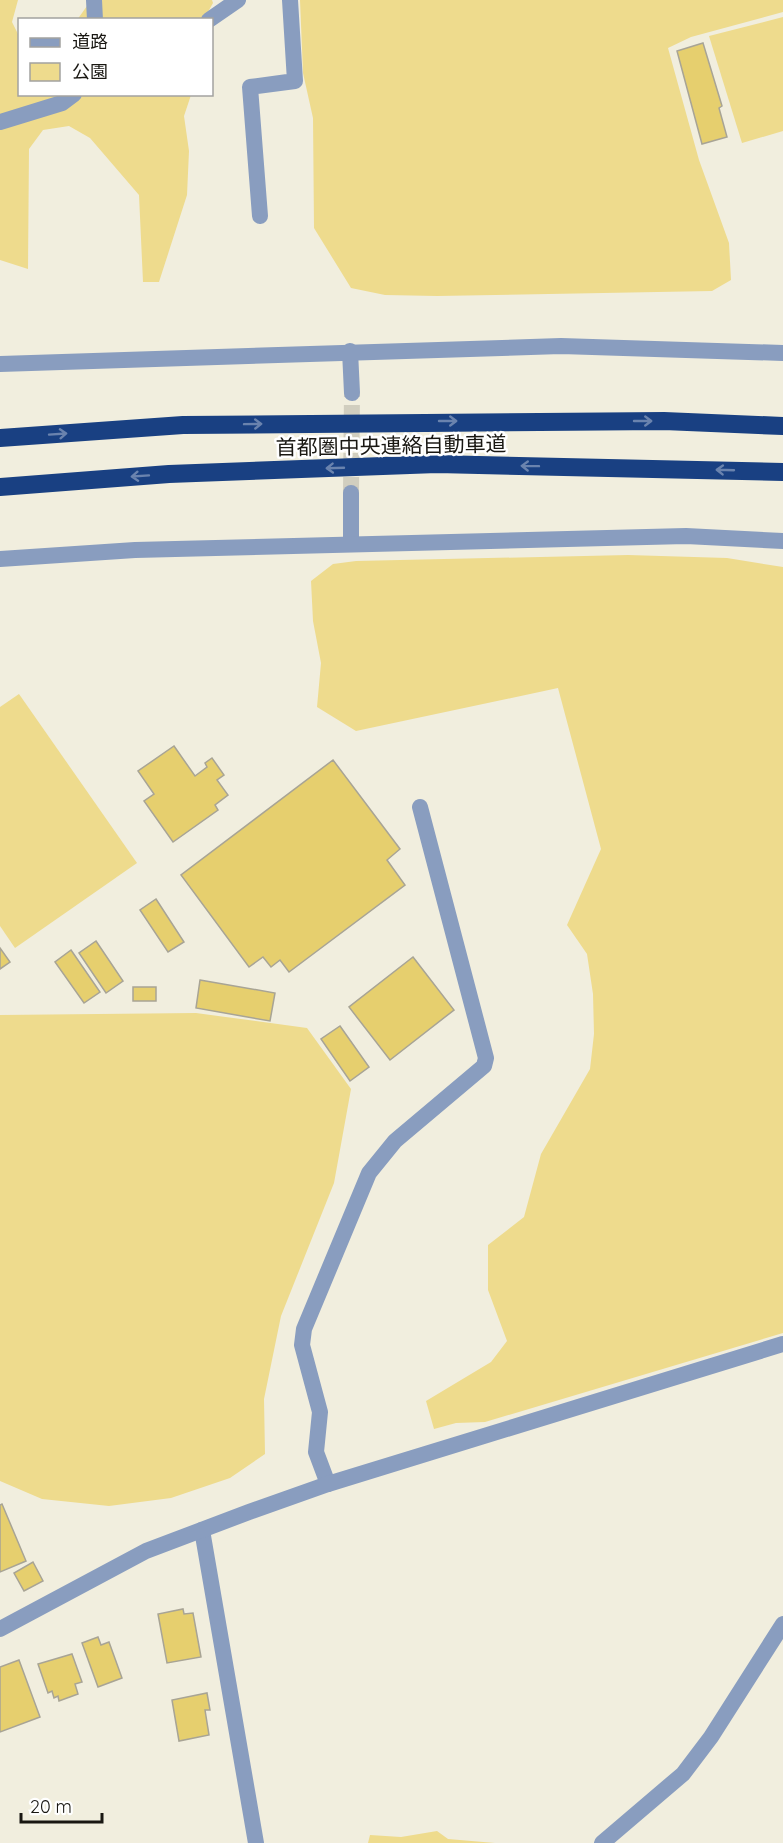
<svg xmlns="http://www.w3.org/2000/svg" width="783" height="1843" font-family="Quicksand,'Noto Sans JP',sans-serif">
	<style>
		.green { fill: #eedb8d }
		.building { fill: #e6cf6e; stroke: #a8a495; stroke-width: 1.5 }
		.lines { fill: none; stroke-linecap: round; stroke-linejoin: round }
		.minor-tunnel { stroke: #d1cebf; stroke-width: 16; stroke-dasharray: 16 8; stroke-linecap: butt }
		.service { stroke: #899dbf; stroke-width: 16 }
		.minor { stroke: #899dbf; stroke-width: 16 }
		.tertiary { stroke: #899dbf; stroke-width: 16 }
		.motorway { stroke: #194082; stroke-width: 18 }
		.oneway { stroke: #6a83ae }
		.labels { text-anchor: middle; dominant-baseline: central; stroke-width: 5; stroke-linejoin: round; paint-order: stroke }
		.street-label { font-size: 21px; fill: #191712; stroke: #fff }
	</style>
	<rect width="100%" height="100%" fill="#f1eede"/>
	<!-- green -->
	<g class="green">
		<polygon points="0,0 18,0 12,22 19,36 20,94 191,95 184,116 189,151 187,195 159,282 143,282 139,195 90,138 69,126 43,130 29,149 28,269 0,260"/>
		<polygon points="87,0 212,0 213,3 204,19 77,20 87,6"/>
		<polygon points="300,0 783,0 783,12 691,37 668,48 699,160 729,243 731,280 712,291 437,296 385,295 351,288 314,228 313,118 303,73"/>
		<polygon points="783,17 783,131 742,143 709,36"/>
		<polygon points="628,555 727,558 783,567 783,1333 485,1422 456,1423 434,1429 426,1401 491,1362 507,1341 488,1290 488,1245 524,1217 541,1154 590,1069 594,1034 593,994 587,954 567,925 601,849 558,688 356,731 317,707 321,663 313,621 311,581 333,564 356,561"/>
		<polygon points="19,694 137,863 15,948 0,926 0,707"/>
		<polygon points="196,1013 307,1028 351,1089 334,1183 281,1316 264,1399 265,1454 230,1478 171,1498 109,1506 42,1499 0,1481 0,1015"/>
		<polygon points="437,1831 448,1839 495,1843 368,1843 370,1835 401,1837"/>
	</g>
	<!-- building -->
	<g class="building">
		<polygon points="703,43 722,106 719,108 727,137 702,144 677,51"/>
		<polygon points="174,746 195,776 207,767 205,763 212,758 224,775 217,780 228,795 215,805 218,810 173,842 144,801 154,794 138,771"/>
		<polygon points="333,760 400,849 387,860 405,885 289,972 280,960 271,967 263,957 249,967 181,875"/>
		<polygon points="156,899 184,942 168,952 140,910"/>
		<polygon points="96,941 123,981 106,993 79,953"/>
		<polygon points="0,948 10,962 0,969"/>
		<polygon points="71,950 100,992 84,1003 55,962"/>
		<polygon points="413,957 454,1010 390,1060 349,1007"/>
		<polygon points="200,980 275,993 270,1021 196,1008"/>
		<rect x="133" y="987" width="23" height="14"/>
		<polygon points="340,1026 369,1067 350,1081 321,1039"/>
		<polygon points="2,1504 26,1561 0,1572 0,1505"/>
		<polygon points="33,1562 43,1581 24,1591 14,1573"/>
		<polygon points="183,1609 184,1614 193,1613 201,1657 167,1663 158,1614"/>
		<polygon points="98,1637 101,1645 109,1642 122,1678 98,1687 82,1643"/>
		<polygon points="72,1654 82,1682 75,1684 78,1694 59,1701 58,1696 54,1698 52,1691 48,1693 38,1664"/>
		<polygon points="19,1660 40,1717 0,1732 0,1667"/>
		<polygon points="207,1693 210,1710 205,1710 209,1735 179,1741 172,1700"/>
	</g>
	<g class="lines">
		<!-- minor-tunnel -->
		<polyline class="minor-tunnel" points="351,493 352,393"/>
		<!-- service -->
		<g class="service">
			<polyline points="0,122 62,103 74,94"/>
			<polyline points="328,1484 316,1452 320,1412 302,1345 304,1329 369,1173 395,1141 484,1066 486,1058 420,807"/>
		</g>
		<!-- minor -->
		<g class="minor">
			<polyline points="94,0 95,20"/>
			<polyline points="209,20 238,0"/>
			<polyline points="260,216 250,87 295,81 290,0"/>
			<polyline points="350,351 352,393"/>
			<polyline points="0,364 561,346 783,353"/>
			<polyline points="351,493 351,543"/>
			<polyline points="202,1530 256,1843"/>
			<polyline points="602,1843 683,1774 711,1737 783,1624"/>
		</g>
		<!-- tertiary -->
		<g class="tertiary">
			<polyline points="0,559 135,550 686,536 783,541"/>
			<polyline points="0,1629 146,1551 249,1512 328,1484 783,1344"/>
		</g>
		<!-- motorway -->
		<g class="motorway">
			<polyline points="0,438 183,425 664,421 783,426"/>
			<polyline points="0,487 169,474 437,464 783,472"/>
		</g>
	</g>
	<!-- one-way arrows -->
	<defs><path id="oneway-shaft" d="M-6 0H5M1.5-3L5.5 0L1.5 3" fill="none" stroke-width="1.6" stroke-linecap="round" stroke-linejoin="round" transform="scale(1.5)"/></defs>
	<g class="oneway">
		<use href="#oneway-shaft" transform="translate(448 421)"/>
		<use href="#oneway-shaft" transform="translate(643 421)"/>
		<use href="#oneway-shaft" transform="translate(253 424) rotate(-1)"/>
		<use href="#oneway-shaft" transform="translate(58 434) rotate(-4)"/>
		<use href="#oneway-shaft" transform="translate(530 466) rotate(-179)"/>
		<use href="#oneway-shaft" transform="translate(335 468) rotate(178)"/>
		<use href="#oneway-shaft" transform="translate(725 470) rotate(-178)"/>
		<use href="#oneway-shaft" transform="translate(140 476) rotate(176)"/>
	</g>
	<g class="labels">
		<!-- street labels -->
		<g class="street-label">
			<text transform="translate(391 445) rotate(-1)">首都圏中央連絡自動車道</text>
		</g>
	</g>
	<!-- legend -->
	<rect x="18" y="18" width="195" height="78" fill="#ffffff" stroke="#a3a2a0" stroke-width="1.5"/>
	<rect x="30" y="38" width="30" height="9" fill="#899dbf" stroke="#a3a2a0" stroke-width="1.5"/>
	<text x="72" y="48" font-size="18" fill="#191712">道路</text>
	<rect x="30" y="63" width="30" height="18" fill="#eedb8d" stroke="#a3a2a0" stroke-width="1.5"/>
	<text x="72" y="78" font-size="18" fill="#191712">公園</text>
	<!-- scale -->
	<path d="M21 1813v9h81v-9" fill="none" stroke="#191712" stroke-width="3"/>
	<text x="30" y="1813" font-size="18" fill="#191712" stroke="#ffffff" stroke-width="4.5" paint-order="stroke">20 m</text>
</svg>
